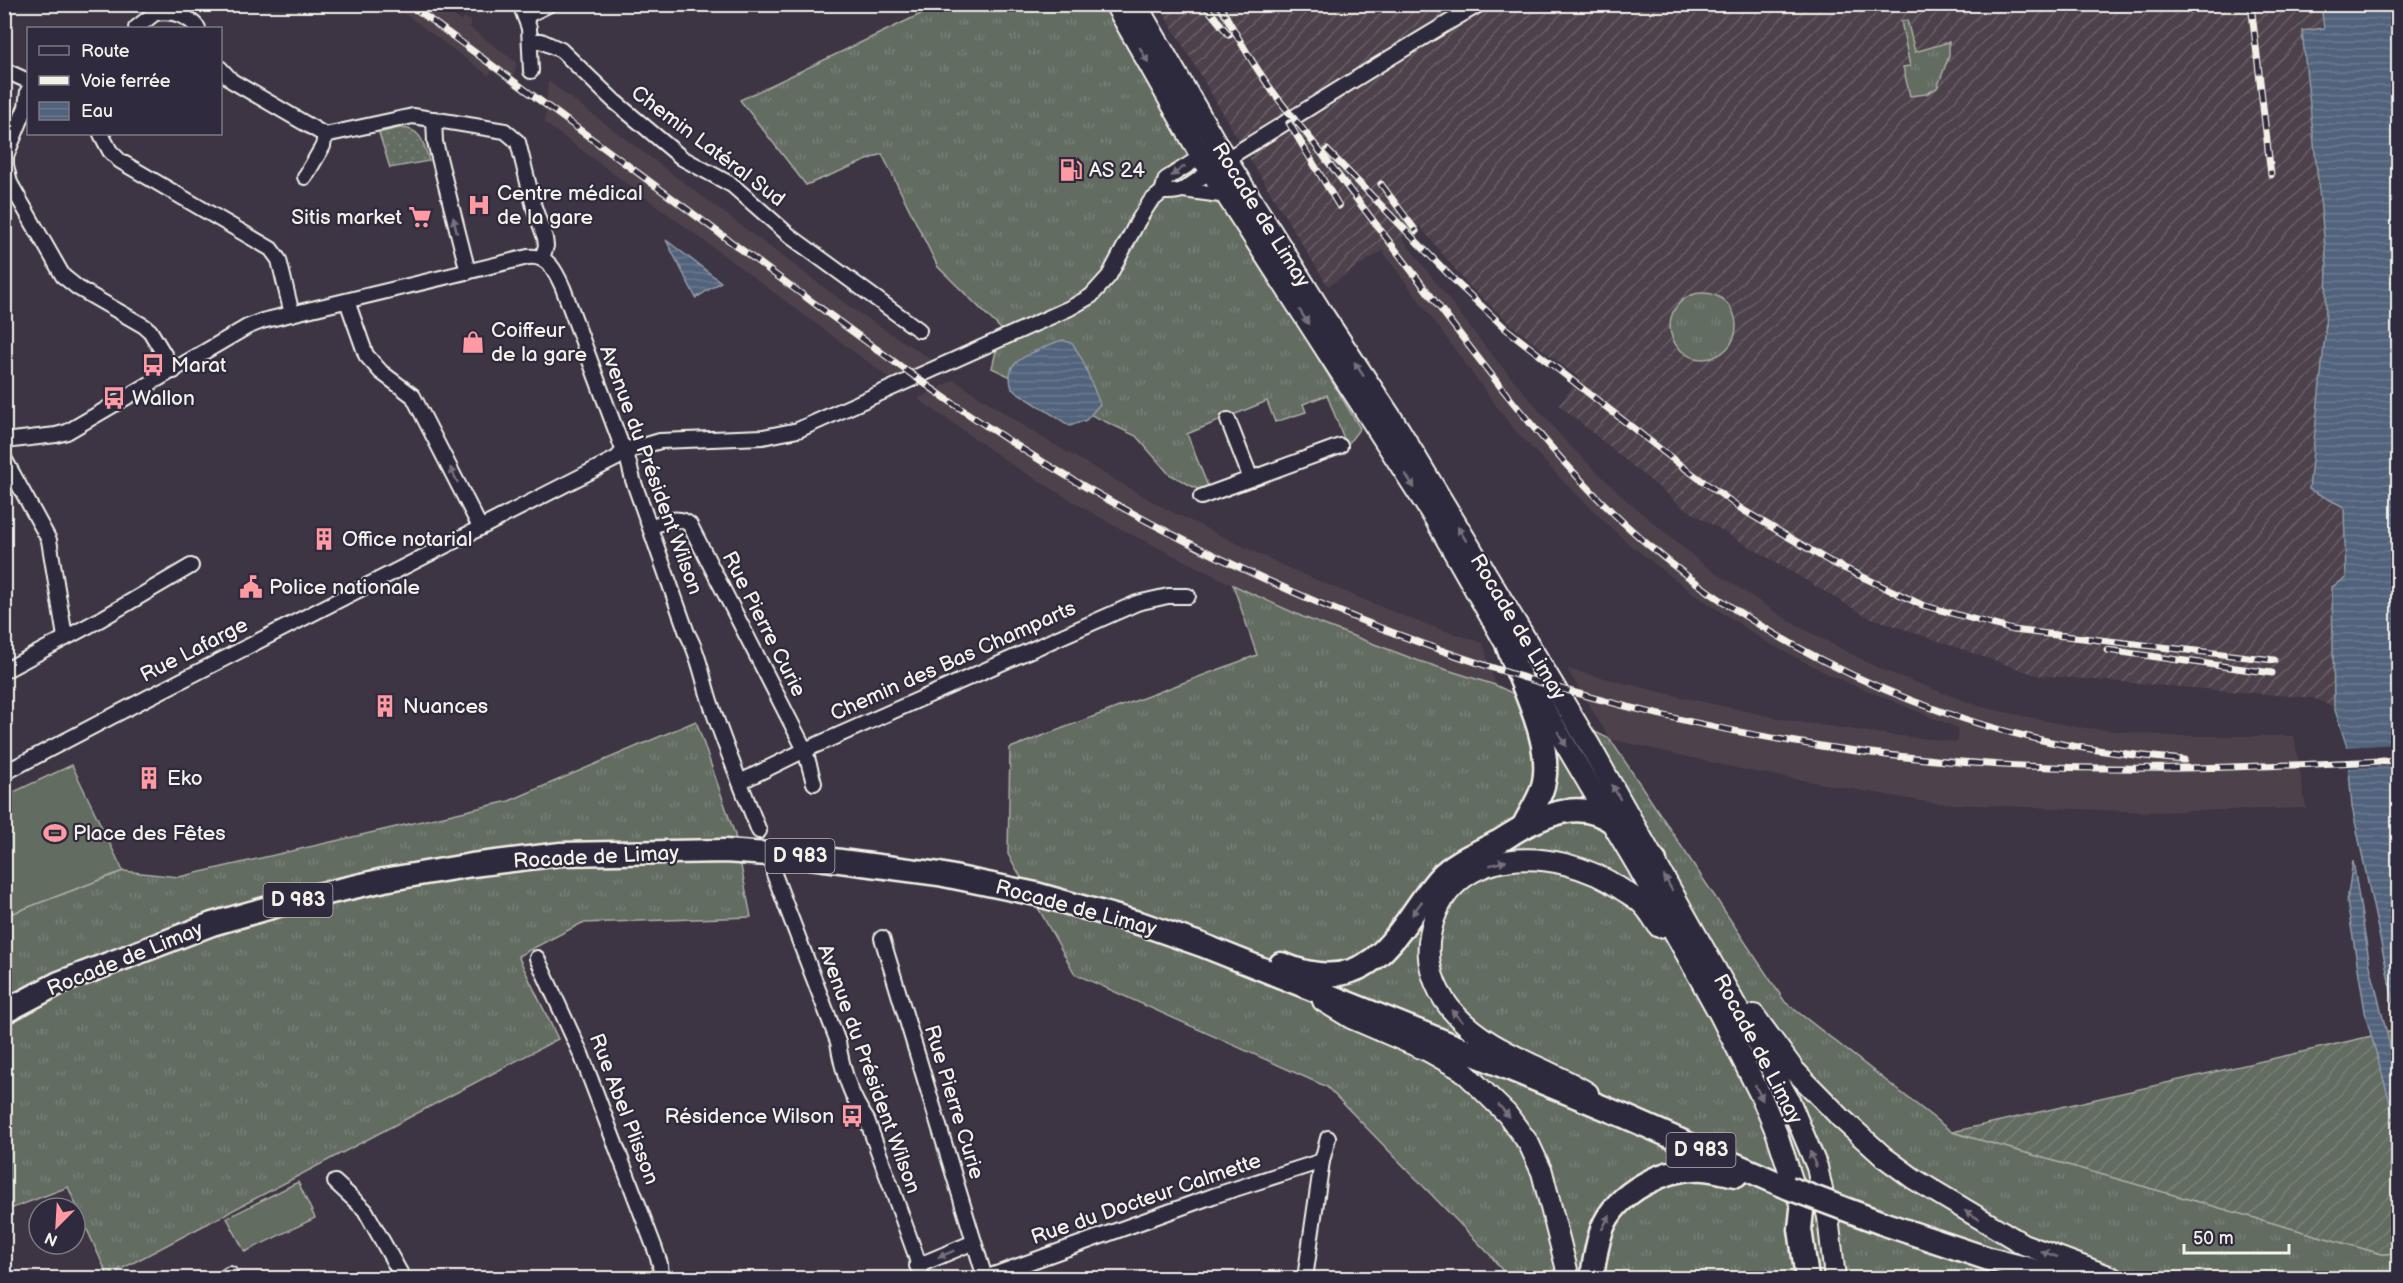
<svg xmlns="http://www.w3.org/2000/svg" width="2403" height="1283" font-family="'Balsamiq Sans',sans-serif">
	<style>
		.built { fill: #4d424c }
		.industrial { fill: url(#industrial-furrows) }
		.grass { fill: url(#grass-tufts); stroke: #abaea4; stroke-width: 1.5 }
		.park { fill: url(#park-dots); stroke: #abaea4; stroke-width: 1.5 }
		.garden { fill: url(#garden-furrows); stroke: #abaea4; stroke-width: 1.5 }
		.pitch { fill: #626c61; stroke: #abaea4; stroke-width: 1.5 }
		.water { fill: url(#water-rules); stroke: #929ba7; stroke-width: 1.5 }
		.pier { fill: #3d3544 }
		.lines { fill: none; stroke-linecap: round; stroke-linejoin: round }
		.street-casing { stroke: #f4f1e8; stroke-width: 18 }
		.secondary-casing { stroke: #f4f1e8; stroke-width: 24 }
		.primary-casing { stroke: #f4f1e8; stroke-width: 27 }
		.street { stroke: #2f2a3d; stroke-width: 14 }
		.secondary { stroke: #2f2a3d; stroke-width: 20 }
		.primary { stroke: #2f2a3d; stroke-width: 22 }
		.rail-casing { stroke: #f4f1e8; stroke-width: 7 }
		.rail { stroke: #2f2a3d; stroke-width: 4.5; stroke-dasharray: 14; stroke-linecap: butt }
		.primary-bridge-casing { stroke: #f4f1e8; stroke-width: 27; stroke-linecap: butt }
		.primary-bridge { stroke: #2f2a3d; stroke-width: 22 }
		.oneway { fill: #747079 }
		.labels { text-anchor: middle; dominant-baseline: central; stroke-width: 4.5; stroke-linejoin: round; paint-order: stroke }
		.shield { fill: #2f2a3d; stroke: #b9b5b5; stroke-width: 1.5 }
		.shield-label { font-size: 20px; font-weight: bold; fill: #f4f1e8 }
		.street-label { font-size: 21px; fill: #f4f1e8; stroke: #2f2a3d }
		.poi-label { font-size: 21px; fill: #f4f1e8; stroke: #2f2a3d; text-anchor: start }
	</style>
	<defs>
		<pattern id="industrial-furrows" width="10" height="10" patternUnits="userSpaceOnUse" patternTransform="scale(1.5)"><rect width="10" height="10" fill="#4d424c"/><path d="M-1 1l2-2M0 10L10 0M9 11l2-2" fill="none" stroke="#675e66"/></pattern>
		<pattern id="grass-tufts" width="24" height="20" patternUnits="userSpaceOnUse" patternTransform="scale(1.5)"><rect width="24" height="20" fill="#626c61"/><path d="M3 7l-1-3M5 7V3M7 7l1-3M15 17l-1-3M17 17v-4M19 17l1-3" fill="none" stroke="#798178"/></pattern>
		<pattern id="park-dots" width="8" height="8" patternUnits="userSpaceOnUse" patternTransform="scale(1.5)"><rect width="8" height="8" fill="#626c61"/><path d="M2 2h.1M6 6h.1" fill="none" stroke="#798178" stroke-width="1.8" stroke-linecap="round"/></pattern>
		<pattern id="garden-furrows" width="10" height="10" patternUnits="userSpaceOnUse" patternTransform="scale(1.5)"><rect width="10" height="10" fill="#626c61"/><path d="M-1 1l2-2M0 10L10 0M9 11l2-2" fill="none" stroke="#798178"/></pattern>
		<pattern id="water-rules" width="6" height="5" patternUnits="userSpaceOnUse" patternTransform="scale(1.5)"><rect width="6" height="5" fill="#51627c"/><path d="M0 2.5h6" fill="none" stroke="#6b798f"/></pattern>
	</defs>
	<rect width="100%" height="100%" fill="#3d3544"/>
	<filter id="ink" filterUnits="userSpaceOnUse"><feTurbulence type="fractalNoise" baseFrequency=".0167" numOctaves="2"/><feDisplacementMap in="SourceGraphic" scale="12" xChannelSelector="R" yChannelSelector="G"/><feConvolveMatrix kernelMatrix="1 2 1 2 8 2 1 2 1" color-interpolation-filters="sRGB"/></filter>
	<g filter="url(#ink)">
		<!-- built -->
		<g class="built">
			<polygon points="393,5 439,5 461,21 464,17 472,22 469,27 516,62 513,85 493,70 488,75"/>
			<polygon points="548,81 854,310 932,360 891,379 545,123"/>
			<polygon points="1362,223 1402,238 1486,348 1567,443 1625,499 1704,565 1794,624 1880,669 1981,707 2076,727 2169,736 2294,736 2306,808 2149,812 1933,803 1749,771 1610,739 1567,669 1681,697 1792,721 1890,735 1958,742 1957,728 1832,676 1768,643 1694,594 1625,541 1564,482 1511,426"/>
			<polygon points="954,380 1041,437 1162,507 1290,569 1413,620 1483,643 1495,685 1419,661 1303,617 1233,585 1111,524 1014,466 918,399"/>
		</g>
		<!-- industrial -->
		<polygon class="industrial" points="1159,5 2321,5 2324,28 2302,32 2327,265 2325,336 2344,507 2346,579 2332,587 2334,707 2313,698 2036,675 1866,616 1681,506 1559,405 1579,378 1514,327 1467,284 1419,225 1402,238 1328,286 1251,161"/>
		<!-- grass -->
		<g class="grass">
			<polygon points="935,5 1106,5 1360,428 1348,444 1346,444 1327,395 1303,404 1306,412 1275,422 1267,401 1187,434 1209,489 1201,491 1169,474 1136,436 992,368 1001,329 938,267 882,154 806,185 740,100 927,11"/>
			<polygon points="1907,20 1915,52 1949,42 1949,56 1937,88 1926,94 1910,96 1903,67 1910,66 1901,21"/>
			<circle cx="1703" cy="326" r="33"/>
			<polygon points="1233,585 1303,617 1419,661 1495,685 1610,739 1785,1002 1952,1132 2382,1254 2398,1253 2398,1278 1869,1278 1862,1275 1861,1278 1508,1278 1492,1257 1327,1087 1075,974 1008,854 1010,748 1257,655"/>
			<polygon points="696,721 735,835 751,917 582,923 518,956 558,1039 108,1276 68,1187 5,1211 5,916 123,871 179,877 509,801"/>
		</g>
		<!-- park -->
		<path class="park" d="M399,128C421,127 424,143 429,161L390,168L379,133Z"/>
		<!-- garden -->
		<polygon class="garden" points="2398,1030 2398,1253 2382,1254 1952,1132"/>
		<!-- pitch -->
		<g class="pitch">
			<polygon points="72,765 123,871 5,916 5,796"/>
			<polygon points="298,1182 315,1218 245,1252 227,1218"/>
		</g>
		<!-- water -->
		<g class="water">
			<polygon points="2321,5 2398,5 2398,1023 2352,807 2347,747 2334,707 2332,587 2346,578 2344,507 2309,489 2325,336 2327,265 2302,31 2324,28"/>
			<polygon points="666,240 721,282 696,298"/>
			<path d="M1063,340L1073,344L1082,359L1100,404L1086,420L1070,426L1012,389C1005,365 1017,360 1036,351C1045,347 1054,342 1063,340Z"/>
			<polygon points="2353,861 2370,966 2398,1078 2398,1149 2390,1102 2366,1017 2347,901"/>
		</g>
		<!-- pier -->
		<polygon class="pier" points="2398,744 2398,765 2344,768 2344,747"/>
		<g class="lines">
			<!-- street casing -->
			<g class="street-casing">
				<g id="street">
					<path d="M153,4L155,13C172,10 187,15 198,28"/>
					<polyline points="520,4 529,28 531,71"/>
					<polyline points="526,16 550,4"/>
					<polyline points="136,28 155,13"/>
					<polyline points="531,41 541,41 561,50 614,101 682,158 732,185 790,236 919,330"/>
					<polyline points="220,68 232,81 325,135 413,116 505,131 518,142 534,207 545,238 546,246 542,258"/>
					<polyline points="4,70 28,81"/>
					<polyline points="28,91 26,107 6,156 6,165 10,183 63,276 78,288 144,326 150,331 174,371"/>
					<polyline points="434,119 435,142 468,272"/>
					<polyline points="101,134 110,151 120,161 271,249 279,260 292,314"/>
					<polyline points="305,177 323,146 325,135"/>
					<polyline points="1183,190 1228,196"/>
					<path d="M1162,192C1169,192 1177,193 1184,189C1198,181 1211,169 1225,160C1310,108 1393,54 1480,4"/>
					<polyline points="347,301 366,355 381,372 413,396 480,527"/>
					<polyline points="1228,420 1251,479"/>
					<path d="M4,441L56,435L67,432L247,327L262,321L528,257C548,254 556,272 563,288L621,444L625,448L633,480L687,633C700,656 703,682 712,707C726,749 743,790 759,831"/>
					<polyline points="625,448 633,449 660,441 763,437 798,430 1070,308 1091,296 1109,276 1138,221 1150,202 1162,192 1166,179 1218,146"/>
					<polyline points="4,458 49,540 65,637"/>
					<polyline points="1201,497 1340,446"/>
					<path d="M650,527C664,522 678,514 690,525L805,750L814,783"/>
					<polyline points="4,671 101,619 191,566"/>
					<polyline points="4,773 147,698 617,458 625,448"/>
					<polyline points="740,782 805,750 1137,603 1168,596 1188,596"/>
					<path d="M774,874L838,1042C842,1070 851,1097 867,1120L915,1253L922,1278"/>
					<polyline points="882,938 985,1278"/>
					<polyline points="537,958 581,1054 655,1249 660,1264 661,1278"/>
					<polyline points="335,1182 365,1210 403,1278"/>
					<polyline points="917,1266 974,1242"/>
					<polyline points="224,1278 230,1274"/>
					<polyline points="985,1278 1213,1196 1322,1161"/>
					<polyline points="1305,1278 1322,1161 1328,1138"/>
				</g>
			</g>
			<!-- secondary casing -->
			<g class="secondary-casing">
				<g id="secondary">
					<polyline points="1115,4 1201,156 1435,519 1515,660"/>
					<polyline points="1136,4 1218,146 1324,316 1399,429 1590,746 1789,1100 1817,1167 1828,1217 1835,1278"/>
					<polyline points="1532,688 1638,867 1720,1015 1762,1098 1777,1134 1799,1201"/>
					<polyline points="1323,1001 1351,1018 1428,1051 1462,1070 1507,1114 1529,1144 1542,1172 1569,1278"/>
					<polyline points="1754,1015 1795,1071 1842,1119 1884,1157 1914,1179 2023,1244 2114,1278"/>
					<path d="M1588,1093C1543,1065 1484,1051 1450,1008C1434,988 1425,961 1430,935C1446,842 1558,845 1621,889C1628,894 1637,898 1643,905C1649,911 1654,920 1659,927"/>
				</g>
			</g>
			<!-- primary casing -->
			<g class="primary-casing">
				<g id="primary">
					<path d="M1508,647C1522,686 1556,749 1542,789C1538,802 1529,814 1523,827"/>
					<path d="M1281,964C1291,967 1301,972 1312,973C1381,986 1403,919 1439,878C1455,861 1477,853 1498,842C1507,837 1515,831 1525,826C1589,793 1611,815 1655,861"/>
					<polyline points="4,1012 59,983 212,924 296,900 384,880 472,865 561,854 725,851 810,857 939,874 1036,894 1142,924 1202,945 1430,1036 1624,1116 1789,1188"/>
					<polyline points="1802,1210 1800,1229 1807,1278"/>
					<polyline points="1882,1223 1989,1259 2065,1278"/>
					<path d="M1592,1278C1594,1262 1597,1244 1602,1229C1617,1191 1666,1167 1704,1169C1715,1170 1726,1173 1736,1175"/>
				</g>
			</g>
			<!-- street -->
			<use href="#street" class="street"/>
			<!-- secondary -->
			<use href="#secondary" class="secondary"/>
			<!-- primary -->
			<use href="#primary" class="primary"/>
			<!-- rail casing -->
			<g class="rail-casing">
				<g id="rail">
					<path d="M409,4C531,94 652,183 773,273C874,347 973,423 1082,485C1359,645 1682,747 2002,765C2134,772 2267,767 2398,760"/>
					<polyline points="1204,4 1229,35"/>
					<path d="M1219,4C1233,28 1246,53 1262,76C1276,98 1293,117 1309,137C1343,181 1377,226 1411,270C1464,339 1516,411 1576,475C1697,608 1875,705 2051,742C2095,751 2140,756 2184,760"/>
					<polyline points="2251,4 2271,175"/>
					<polyline points="1289,123 1339,206"/>
					<polyline points="1327,150 1459,285 1505,328 1683,467 1743,510 1829,561 1922,605 2013,630 2274,660"/>
					<polyline points="1381,184 1416,231"/>
					<polyline points="2107,650 2272,673"/>
				</g>
			</g>
			<!-- rail -->
			<use href="#rail" class="rail"/>
			<!-- primary-bridge casing -->
			<g class="primary-bridge-casing">
				<polyline id="primary-bridge" points="1789,1188 1882,1223"/>
			</g>
			<!-- primary-bridge -->
			<use href="#primary-bridge" class="primary-bridge"/>
		</g>
		<!-- one-way arrows -->
		<defs><path id="oneway-solid" d="M-6-.8H1V-3.2L6.5 0L1 3.2V.8H-6Z" transform="scale(1.5)"/></defs>
		<g class="oneway">
			<use href="#oneway-solid" transform="translate(1144 55) rotate(60)"/>
			<use href="#oneway-solid" transform="translate(1178 171) rotate(144)"/>
			<use href="#oneway-solid" transform="translate(455 225) rotate(-104)"/>
			<use href="#oneway-solid" transform="translate(1304 317) rotate(57)"/>
			<use href="#oneway-solid" transform="translate(1359 369) rotate(-123)"/>
			<use href="#oneway-solid" transform="translate(454 475) rotate(-117)"/>
			<use href="#oneway-solid" transform="translate(1410 481) rotate(57)"/>
			<use href="#oneway-solid" transform="translate(1462 534) rotate(-121)"/>
			<use href="#oneway-solid" transform="translate(1562 739) rotate(60)"/>
			<use href="#oneway-solid" transform="translate(1616 792) rotate(-120)"/>
			<use href="#oneway-solid" transform="translate(1498 863) rotate(-15)"/>
			<use href="#oneway-solid" transform="translate(1668 883) rotate(-119)"/>
			<use href="#oneway-solid" transform="translate(1417 908) rotate(126)"/>
			<use href="#oneway-solid" transform="translate(1457 1016) rotate(-134)"/>
			<use href="#oneway-solid" transform="translate(1759 1093) rotate(64)"/>
			<use href="#oneway-solid" transform="translate(1504 1111) rotate(48)"/>
			<use href="#oneway-solid" transform="translate(1813 1159) rotate(-112)"/>
			<use href="#oneway-solid" transform="translate(1972 1215) rotate(-149)"/>
			<use href="#oneway-solid" transform="translate(1606 1222) rotate(-62)"/>
			<use href="#oneway-solid" transform="translate(946 1254) rotate(158)"/>
			<use href="#oneway-solid" transform="translate(2049 1254) rotate(-159)"/>
		</g>
	</g>
	<!-- icons -->
	<defs>
		<g id="fuel-bare" transform="scale(1.8)"><path d="M-5.5-6h7V0h2V4h1.3V-2.5L3-4.5l.8-.8L6-3V5H2.5V1h-1V6h-7ZM-4.2-4.7v3.2H.2V-4.7Z" fill="#ff9aa2" stroke="#2f2a3d" stroke-width="2.5" paint-order="stroke"/></g>
		<g id="hospital-bare" transform="scale(1.8)"><path d="M-5-5h3v3.5h4V-5h3V5h-3V1.5h-4V5h-3Z" fill="#ff9aa2" stroke="#2f2a3d" stroke-width="2.5" paint-order="stroke"/></g>
		<g id="supermarket-bare" transform="scale(1.8)"><path d="M-6-5.5h2.5l.6 2H6L4.5 2H-2.5L-4.4-4H-6ZM-1.5 3.2a1.3 1.3 0 1 0 .1 0ZM3 3.2a1.3 1.3 0 1 0 .1 0Z" fill="#ff9aa2" stroke="#2f2a3d" stroke-width="2.5" paint-order="stroke"/></g>
		<g id="shop-bare" transform="scale(1.8)"><path d="M-5-2.5h2.3a2.7 3.5 0 0 1 5.4 0H5L5.5 6h-11ZM-1.5-2.5h3a1.5 2.3 0 0 0-3 0Z" fill="#ff9aa2" stroke="#2f2a3d" stroke-width="2.5" paint-order="stroke"/></g>
		<g id="bus-bare" transform="scale(1.8)"><path d="M-5-6H5V4H4V6H2V4H-2V6H-4V4H-5ZM-3.5-4V0h7V-4ZM-3.5 1.2v1.5H-2V1.2ZM2 1.2v1.5H3.5V1.2Z" fill="#ff9aa2" stroke="#2f2a3d" stroke-width="2.5" paint-order="stroke"/></g>
		<g id="building-bare" transform="scale(1.8)"><path d="M-4-6H4V6H1V3H-1V6H-4ZM-2.5-4.3h1.7v1.8h-1.7ZM.8-4.3h1.7v1.8H.8ZM-2.5-1h1.7V.8h-1.7ZM.8-1h1.7V.8H.8Z" fill="#ff9aa2" stroke="#2f2a3d" stroke-width="2.5" paint-order="stroke"/></g>
		<g id="civic-bare" transform="scale(1.8)"><path d="M-.6-6.5H3V-4.5H.6V-3L4-1V1h2V6H-6V1h2V-1L-.6-3ZM-1.2 2.5V6h2.4V2.5Z" fill="#ff9aa2" stroke="#2f2a3d" stroke-width="2.5" paint-order="stroke"/></g>
		<g id="stadium-bare" transform="scale(1.8)"><path d="M0-5a6.5 5 0 1 0 0 10a6.5 5 0 1 0 0-10ZM-3.5-1.8h7v3.6h-7Z" fill="#ff9aa2" stroke="#2f2a3d" stroke-width="2.5" paint-order="stroke"/></g>
	</defs>
	<g fill-rule="evenodd">
		<use href="#fuel-bare" x="1071" y="170"/>
		<use href="#hospital-bare" x="479" y="205"/>
		<use href="#supermarket-bare" x="420" y="217"/>
		<use href="#shop-bare" x="473" y="342"/>
		<use href="#bus-bare" x="153" y="365"/>
		<use href="#bus-bare" x="114" y="398"/>
		<use href="#building-bare" x="324" y="539"/>
		<use href="#civic-bare" x="251" y="587"/>
		<use href="#building-bare" x="385" y="706"/>
		<use href="#building-bare" x="149" y="778"/>
		<use href="#stadium-bare" x="55" y="833"/>
		<use href="#bus-bare" x="852" y="1116"/>
	</g>
	<g class="labels">
		<!-- shield labels -->
		<g class="shield">
			<rect x="765.5" y="839" width="69" height="34" rx="4.5"/>
			<rect x="263.5" y="883" width="69" height="34" rx="4.5"/>
			<rect x="1666.5" y="1133" width="69" height="34" rx="4.5"/>
		</g>
		<g class="shield-label">
			<text x="800" y="856">D 983</text>
			<text x="298" y="900">D 983</text>
			<text x="1701" y="1150">D 983</text>
		</g>
		<!-- street labels -->
		<g class="street-label">
			<text transform="translate(708 146) rotate(37)">Chemin Latéral Sud</text>
			<text transform="translate(1261 215) rotate(58)">Rocade de Limay</text>
			<text transform="translate(651 470) rotate(70)">Avenue du Président Wilson</text>
			<text transform="translate(764 624) rotate(63)">Rue Pierre Curie</text>
			<text transform="translate(1518 627) rotate(59)">Rocade de Limay</text>
			<text transform="translate(194 650) rotate(-27)">Rue Lafarge</text>
			<text transform="translate(953 661) rotate(-24)">Chemin des Bas Champarts</text>
			<text transform="translate(596 857) rotate(-3)">Rocade de Limay</text>
			<text transform="translate(1076 908) rotate(15)">Rocade de Limay</text>
			<text transform="translate(125 959) rotate(-22)">Rocade de Limay</text>
			<text transform="translate(1758 1049) rotate(62)">Rocade de Limay</text>
			<text transform="translate(869 1069) rotate(70)">Avenue du Président Wilson</text>
			<text transform="translate(954 1102) rotate(73)">Rue Pierre Curie</text>
			<text transform="translate(624 1109) rotate(69)">Rue Abel Plisson</text>
			<text transform="translate(1146 1199) rotate(-19)">Rue du Docteur Calmette</text>
		</g>
		<!-- poi labels -->
		<g class="poi-label">
			<text x="1089" y="170">AS 24</text>
			<text x="497" y="193">Centre médical<tspan x="497" dy="24">de la gare</tspan></text>
			<text x="402" y="217" text-anchor="end">Sitis market</text>
			<text x="491" y="330">Coiffeur<tspan x="491" dy="24">de la gare</tspan></text>
			<text x="171" y="365">Marat</text>
			<text x="132" y="398">Wallon</text>
			<text x="342" y="539">Office notarial</text>
			<text x="269" y="587">Police nationale</text>
			<text x="403" y="706">Nuances</text>
			<text x="167" y="778">Eko</text>
			<text x="73" y="833">Place des Fêtes</text>
			<text x="834" y="1116" text-anchor="end">Résidence Wilson</text>
		</g>
	</g>
	<!-- margin -->
	<rect width="2403" height="1283" fill="none" stroke="#2f2a3d" stroke-width="24"/>
	<rect x="12" y="12" width="2379" height="1259" fill="none" stroke="#f4f1e8" stroke-width="2" filter="url(#ink)"/>
	<!-- legend -->
	<rect x="27" y="27" width="195" height="108" fill="#2f2a3d" stroke="#7e7a81" stroke-width="1.5"/>
	<rect x="39" y="46" width="30" height="9" fill="#2f2a3d" stroke="#7e7a81" stroke-width="1.5"/>
	<text x="81" y="57" font-size="18" fill="#f4f1e8">Route</text>
	<rect x="39" y="76" width="30" height="9" fill="#f4f1e8" stroke="#7e7a81" stroke-width="1.5"/>
	<text x="81" y="87" font-size="18" fill="#f4f1e8">Voie ferrée</text>
	<rect x="39" y="102" width="30" height="18" fill="url(#water-rules)" stroke="#7e7a81" stroke-width="1.5"/>
	<text x="81" y="117" font-size="18" fill="#f4f1e8">Eau</text>
	<!-- north arrow -->
	<g transform="translate(57 1226) rotate(204)"><circle r="28" fill="#2f2a3d" stroke="#7e7a81" stroke-width="1.5"/>
	<path d="M0-4.5L10 22L0 15L-10 22Z" fill="#ff9aa2"/>
	<text y="-9" font-size="16" font-weight="bold" text-anchor="middle" fill="#f4f1e8">N</text>
	</g>
	<!-- scale -->
	<path d="M2184 1244v9h105v-9" fill="none" stroke="#f4f1e8" stroke-width="3"/>
	<text x="2193" y="1244" font-size="18" fill="#f4f1e8" stroke="#2f2a3d" stroke-width="4.5" paint-order="stroke">50 m</text>
</svg>
